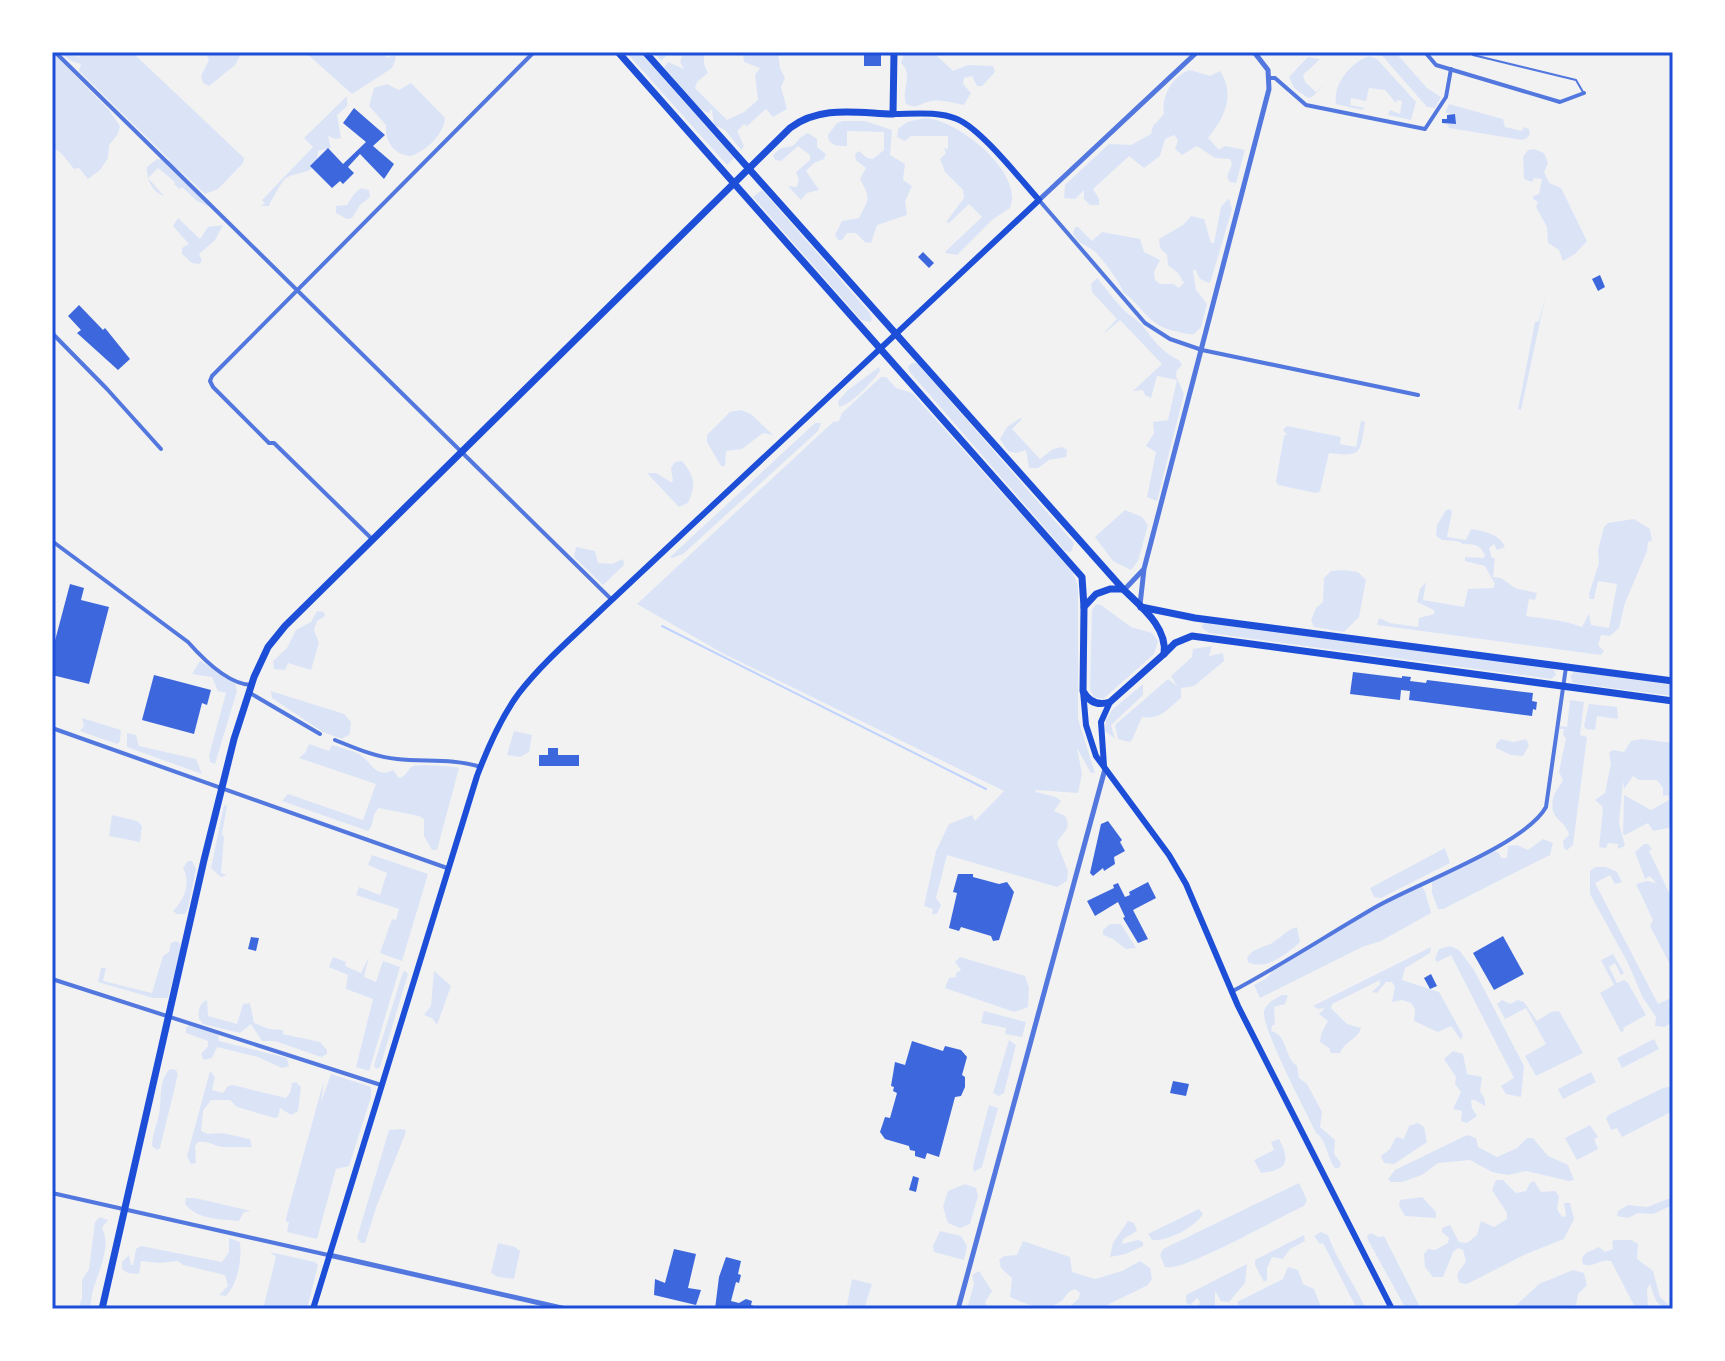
<svg xmlns="http://www.w3.org/2000/svg" width="1725" height="1361" font-family="'Work Sans',sans-serif">
	<style>
		.green { fill: #dbe4f7 }
		.lines { fill: none; stroke-linecap: round; stroke-linejoin: round }
		.stream { stroke: #bfd3fe; stroke-width: 2 }
		.building { fill: #3d67dc }
		.service { stroke: #5277de; stroke-width: 2 }
		.minor { stroke: #5277de; stroke-width: 4 }
		.tertiary { stroke: #5277de; stroke-width: 5 }
		.secondary { stroke: #1d4ed8; stroke-width: 6 }
		.primary { stroke: #1d4ed8; stroke-width: 7 }
		.neatline { fill: none; stroke: #1d4ed8; stroke-width: 3 }
	</style>
	<rect width="100%" height="100%" fill="#f2f2f2"/>
	<!-- green -->
	<g class="green">
		<path d="M59,52L79,57L86,52H132L244,158L243,163L218,189L205,194L175,166L209,207L197,201L182,187L180,189L174,184L175,182L158,168L148,178L164,196C152,192 146,179 147,167L157,159L170,160L79,71L81,64L71,61Z"/>
		<polygon points="205,52 242,52 235,65 209,86 203,83 201,76 209,60"/>
		<polygon points="305,52 384,52 387,58 394,55 396,58 392,68 352,94"/>
		<polygon points="626,52 640,52 734,158 727,165"/>
		<path d="M654,52H704V64L708,73L697,82L695,88L727,120L744,112L758,100L755,75L760,68L744,62L743,54L778,52L780,68L785,78L781,87L787,109L773,117L766,109L747,126L744,124L737,131L744,146L741,150L725,130L714,125L712,110H710V113C695,111 677,79 664,68L668,62L684,69L680,62L682,56L667,55L661,61Z"/>
		<path d="M905,52H933L953,71L968,65L993,66L995,72L982,86H977L972,76L964,78L963,84L971,93L964,105C956,103 939,99 931,101C920,103 918,110 906,104C901,89 914,75 901,63Z"/>
		<polygon points="1379,52 1395,52 1427,88 1441,97 1435,108 1427,107"/>
		<path d="M52,55L56,56L109,110L120,126L118,134L109,145L108,158L100,170L88,179L79,168L74,169C68,162 63,153 55,149L52,151Z"/>
		<path d="M1369,56L1377,59L1416,102L1411,120L1388,115L1390,110L1400,114L1402,101L1397,100L1396,103L1385,90L1369,88L1366,101L1351,98L1350,105L1365,108L1361,110L1336,104C1333,84 1350,63 1369,56Z"/>
		<polygon points="1308,57 1320,59 1303,75 1305,82 1316,92 1327,82 1312,97 1308,98 1294,88 1289,77"/>
		<path d="M1190,70L1210,76L1220,71C1236,96 1224,118 1208,138L1219,150L1225,146L1245,150L1236,183L1230,182L1227,177L1232,164L1230,159L1215,158L1197,146L1182,155L1175,149L1178,140L1174,135L1165,139L1160,156L1144,168L1129,156L1093,189L1099,199V205H1090L1084,199V190L1075,199L1064,198L1065,185L1109,144L1131,145L1151,134L1153,126L1164,114C1161,95 1173,76 1190,70Z"/>
		<path d="M411,83L445,118C444,134 426,151 411,156C394,155 385,142 386,125L369,106L374,88L387,84L399,90Z"/>
		<path d="M347,96V106L337,115L341,138L336,139L328,136L331,148L318,151C318,176 300,170 286,178C283,180 270,202 269,206H260L265,204L262,200L313,147L304,138Z"/>
		<polygon points="1449,104 1503,119 1505,127 1522,131 1524,127 1529,129 1530,134 1527,138 1522,140 1449,128 1447,124 1455,124 1454,114 1445,113"/>
		<path d="M925,118C957,119 1025,173 1010,208L992,220L957,255L945,253L946,251L982,217L969,204L949,223L946,222L964,198L963,190L945,172L940,159L946,153L944,148L948,149V136H911L905,141L897,137L898,129L907,122Z"/>
		<path d="M843,121H865L892,130L890,155L905,164L903,180L912,186L905,201L907,215L877,225L871,243L865,242L856,233H847L842,240H838L835,235L842,221L859,218C869,199 871,199 860,179L866,168L856,160L855,154L859,151L867,158L873,159L884,150V132L847,131V146C838,146 828,146 828,135L837,123Z"/>
		<polygon points="808,133 817,139 817,147 826,154 824,159 814,163 806,171 819,190 807,193 801,200 788,186 797,187 799,180 796,172 810,160 810,155 798,146 781,161 775,160 773,155 781,148 793,146 801,137"/>
		<polygon points="1534,149 1544,153 1548,163 1544,172 1549,183 1561,188 1587,241 1575,254 1563,261 1559,250 1548,243 1547,227 1536,207 1538,202 1533,199 1533,196 1539,194 1542,179 1534,178 1532,182 1524,179 1523,157 1528,150"/>
		<polygon points="361,188 369,190 370,197 360,205 352,218 347,219 336,213 336,206 347,205 354,194"/>
		<polygon points="762,190 869,312 872,318 871,322 861,320 753,197"/>
		<path d="M1229,198L1232,209L1211,280L1209,283L1200,279L1195,269L1193,271L1196,290L1207,304L1201,327L1194,334C1186,335 1182,332 1174,331C1148,325 1144,308 1123,292C1122,285 1100,255 1093,250C1084,244 1077,243 1073,233L1075,227H1078L1092,241L1102,232L1140,239L1144,252L1160,260L1154,272L1155,280L1160,284H1173L1179,288L1184,283L1178,273L1168,265L1167,255L1160,248L1159,239L1183,225L1191,216L1204,219L1211,243H1214L1221,207Z"/>
		<polygon points="178,218 200,239 208,227 223,225 215,240 199,254 202,261 199,264 192,263 182,254 182,248 189,244 173,226"/>
		<path d="M1097,278C1106,288 1113,299 1122,308C1128,315 1136,319 1142,325C1153,339 1162,353 1179,360L1182,365L1177,370L1176,376L1184,394L1157,501L1147,497L1156,452L1146,446L1154,433L1153,422L1168,420L1177,380L1157,376L1151,398L1145,395L1143,390L1133,391L1162,364L1120,320L1101,336L1117,319L1092,292L1091,284Z"/>
		<polygon points="1546,294 1521,410 1518,409 1535,322 1539,321"/>
		<polygon points="912,363 917,363 1074,543 1071,552 1065,551 909,371 908,366"/>
		<path d="M879,367L880,371C872,382 852,404 839,407L838,401L848,390Z"/>
		<path d="M881,377H886L896,388L912,393L1072,571L1078,586V719L1095,773H1091L1077,748L1082,774L1078,793L1035,790L1036,792L1056,797L1061,801L1054,811L1065,816C1073,829 1062,832 1057,843L1068,871L1067,881L1057,887L947,855L936,898L941,905L937,914H932L933,909L924,906L936,851L949,824L972,815L975,821L1004,791L724,654L637,604L833,422L839,421L842,413Z"/>
		<polygon points="741,410 751,414 773,435 763,433 742,449 726,451 725,466 721,466 707,442 707,435 730,412"/>
		<polygon points="1020,418 1022,419 1012,429 1040,459 1053,449 1062,447 1067,450 1066,457 1049,460 1038,468 1029,468 1026,450 1016,453 1008,451 1000,439 1007,427"/>
		<path d="M1361,421L1365,422C1360,454 1362,457 1329,453L1320,491L1316,493L1278,485L1276,481L1284,436L1287,434L1283,430L1287,426L1341,437L1340,444L1356,447Z"/>
		<polygon points="815,423 821,423 818,431 683,554 672,558 670,557"/>
		<path d="M682,461C694,476 697,484 688,503L679,507L647,473H656L671,482L673,481L671,468L675,462Z"/>
		<path d="M1450,509L1452,512L1447,537L1466,540L1471,529C1484,531 1500,534 1505,547L1497,550L1494,544L1489,548L1492,558H1495L1493,577L1501,578L1515,588L1537,593L1535,600L1529,599L1526,616C1545,619 1565,620 1582,627L1589,613L1591,625L1609,628L1617,584L1598,581L1594,599H1590L1589,594L1599,563L1598,550L1604,527L1608,523L1634,519L1650,529L1652,541L1648,542L1647,551L1625,603L1619,628L1610,636L1601,635L1598,645L1604,651L1601,655L1377,625L1379,618L1390,623L1418,627L1419,618L1434,614V610L1417,602L1420,589L1426,582L1423,600L1464,607L1468,589L1493,588L1495,584L1485,566L1465,561V557L1484,558L1485,555C1479,543 1474,545 1463,544C1453,537 1444,545 1436,535L1437,525L1446,510Z"/>
		<polygon points="1125,510 1142,517 1148,525 1138,561 1131,570 1113,561 1095,537"/>
		<polygon points="576,547 595,551 598,563 612,564 623,559 624,565 603,585 574,557"/>
		<polygon points="1342,570 1358,572 1366,580 1359,617 1344,632 1314,627 1311,620 1316,608 1323,602 1324,578 1331,571"/>
		<polygon points="1096,604 1101,605 1131,627 1152,633 1158,641 1154,654 1103,699 1094,697 1090,689 1092,610"/>
		<polygon points="317,611 324,612 325,616 317,621 314,630 319,643 311,670 288,663 285,670 274,669 273,661 287,648 296,630 311,622"/>
		<polygon points="1206,622 1553,668 1556,675 1551,679 1209,633 1202,628 1203,623"/>
		<path d="M1212,646L1209,656L1223,653L1224,661L1194,686L1181,688V698C1167,709 1161,720 1142,717L1132,740L1129,742L1118,739L1115,725L1168,679L1177,686L1171,676L1192,657L1193,649Z"/>
		<polygon points="200,661 234,680 237,691 215,764 210,762 209,755 226,693 218,691 212,677 192,674"/>
		<polygon points="1575,671 1673,685 1673,696 1573,683 1570,676"/>
		<polygon points="1143,684 1143,695 1111,725 1115,739 1105,731 1106,720 1112,710"/>
		<polygon points="271,691 344,714 351,722 350,734 342,739 323,732 272,698"/>
		<path d="M1570,700L1584,702L1580,735L1587,737L1573,845L1567,850L1564,848L1563,841L1569,835C1565,818 1549,821 1553,799C1554,792 1560,787 1563,780L1559,772L1566,738L1563,735L1564,729H1559L1560,726L1567,727Z"/>
		<polygon points="1589,704 1617,707 1618,719 1597,716 1595,730 1586,729 1584,726"/>
		<polygon points="82,718 121,730 120,741 117,744 80,731 84,726"/>
		<polygon points="514,731 532,735 529,752 520,757 507,755"/>
		<polygon points="127,733 136,735 139,746 196,759 202,774 127,747"/>
		<polygon points="1501,739 1513,742 1526,739 1529,745 1523,756 1511,755 1496,748 1496,744"/>
		<polygon points="1642,739 1673,743 1673,780 1669,783 1670,792 1673,794 1673,827 1653,831 1648,823 1625,835 1623,834 1624,795 1651,810 1669,800 1668,795 1663,796 1663,788 1657,780 1639,780 1633,776 1624,789 1623,781 1619,823 1625,846 1618,849 1618,844 1608,843 1606,848 1599,847 1603,810 1602,806 1595,800 1605,793 1611,764 1609,753 1613,750 1624,752 1631,741"/>
		<path d="M309,744L329,751L332,745C341,748 351,750 359,754C372,762 375,779 393,770L399,778C408,776 406,770 413,766C416,764 455,766 459,768L437,850H432L424,836V819L419,816L379,808C371,814 375,824 368,831L282,801L288,794L363,820L376,784L299,758L305,753Z"/>
		<polygon points="224,805 227,806 222,834 224,837 221,873 227,875 221,877 211,868"/>
		<polygon points="112,815 137,821 142,826 140,842 109,836"/>
		<polygon points="1543,839 1553,843 1550,855 1443,909 1438,909 1432,893 1432,880 1495,851 1499,853 1501,858 1507,858 1508,846 1517,845 1528,850"/>
		<polygon points="1644,844 1648,844 1652,849 1649,851 1673,901 1673,970 1650,926 1653,920 1636,884 1647,881 1656,883 1650,876 1645,879 1635,852"/>
		<polygon points="1445,848 1450,863 1381,898 1374,897 1370,888"/>
		<polygon points="372,855 428,874 402,961 380,953 392,919 396,920 399,909 356,895 359,887 380,895 387,873 368,865"/>
		<path d="M192,861L196,869L188,908L185,914H177L173,911C185,900 191,881 183,868L188,861Z"/>
		<polygon points="1606,867 1617,872 1622,882 1615,884 1610,875 1595,883 1658,1004 1673,997 1673,1021 1665,1027 1655,1026 1656,1017 1643,998 1628,963 1590,894 1590,871 1595,867"/>
		<polygon points="1421,886 1425,891 1431,913 1381,941 1362,947 1260,998 1254,985 1267,978 1276,967 1374,909"/>
		<polygon points="1110,924 1121,924 1136,948 1126,949 1113,939 1103,935 1103,930"/>
		<path d="M1297,927L1300,942C1287,954 1266,971 1248,962L1247,958C1254,946 1265,949 1275,941C1283,936 1286,930 1297,927Z"/>
		<polygon points="176,941 180,944 180,951 168,998 153,998 98,982 101,968 106,968 103,981 152,993 163,956 169,952 171,943"/>
		<polygon points="1450,946 1459,950 1474,970 1524,1066 1521,1097 1506,1094 1501,1086 1514,1078 1451,955 1437,962 1435,959 1439,949"/>
		<path d="M1431,947L1430,953L1405,968L1402,980L1439,992L1463,1035L1461,1040L1451,1026L1438,1032L1414,1021L1415,1009L1411,1003L1402,1000L1392,1002L1395,987L1392,982H1386L1377,993L1372,992L1380,984V980L1332,1004L1331,1008L1347,1024L1361,1028C1359,1038 1344,1042 1340,1053H1331L1329,1048L1320,1042L1321,1034L1328,1021L1319,1014L1325,1008L1318,1009L1313,1006Z"/>
		<polygon points="1613,954 1624,973 1621,975 1615,963 1609,967 1617,983 1624,980 1628,983 1646,1015 1623,1028 1624,1031 1621,1032 1600,993 1614,985 1601,960"/>
		<polygon points="333,957 346,962 345,966 361,973 369,957 364,977 376,982 383,961 400,967 369,1071 356,1067 373,999 346,989 348,975 329,967"/>
		<polygon points="960,957 1025,976 1029,988 1028,1007 1014,1012 945,988 949,978 956,977 956,973 961,970 955,962"/>
		<polygon points="405,971 408,974 380,1067 376,1069 374,1065 403,972"/>
		<polygon points="434,971 451,986 437,1025 432,1018 424,1015 431,1006"/>
		<path d="M1282,995H1288L1285,1004L1274,1007L1275,1024L1272,1026L1271,1031C1289,1036 1283,1056 1297,1066L1299,1078L1307,1084L1322,1112L1320,1127L1335,1140L1334,1154L1341,1163L1339,1168H1335C1327,1158 1327,1140 1316,1133C1306,1112 1261,1027 1264,1011C1267,1002 1275,999 1282,995Z"/>
		<path d="M207,1000L208,1016L237,1024L243,1004L250,1003L254,1023L269,1029L283,1030V1034L320,1042L327,1050V1054L321,1057L275,1041H262L251,1024L240,1033L203,1024L199,1019C198,1011 199,1003 207,1000Z"/>
		<polygon points="1502,1000 1510,1004 1518,1000 1524,1002 1537,1021 1551,1012 1559,1011 1583,1053 1536,1076 1525,1056 1546,1044 1526,1008 1505,1019 1497,1004"/>
		<polygon points="984,1011 1026,1022 1022,1037 1005,1034 1006,1028 981,1023"/>
		<polygon points="189,1025 218,1034 219,1041 287,1058 289,1066 282,1068 258,1057 217,1047 212,1058 204,1060 201,1054 208,1046 208,1041 186,1033 186,1028"/>
		<polygon points="1654,1039 1659,1049 1622,1068 1617,1058"/>
		<polygon points="1009,1040 1016,1045 1004,1093 999,1096 993,1093"/>
		<polygon points="1453,1051 1463,1054 1467,1074 1482,1077 1480,1091 1485,1100 1485,1106 1475,1100 1471,1100 1472,1108 1477,1116 1467,1123 1461,1121 1462,1111 1453,1109 1461,1092 1455,1084 1456,1077 1444,1059"/>
		<path d="M170,1069L176,1070L178,1074L160,1148L157,1150L152,1146C152,1134 157,1125 159,1114C162,1098 158,1081 170,1069Z"/>
		<path d="M210,1071L215,1077L212,1090L223,1093L228,1086L233,1085L286,1098L290,1093L292,1083L296,1082L301,1087L298,1111L291,1115L280,1108L278,1117L275,1118L237,1107L230,1100H211L203,1111L201,1131L208,1134L222,1133L250,1139L252,1147C244,1147 234,1147 225,1147C215,1147 209,1140 198,1142L195,1146L196,1163L191,1164L187,1156Z"/>
		<polygon points="1591,1072 1596,1082 1563,1099 1558,1089"/>
		<polygon points="331,1074 371,1087 371,1097 349,1166 336,1169 317,1239 287,1232 289,1222 286,1222 286,1218 324,1080 321,1102"/>
		<polygon points="1673,1086 1673,1111 1622,1137 1617,1128 1611,1130 1606,1118 1610,1114 1663,1088"/>
		<polygon points="989,1105 998,1108 982,1167 974,1172 973,1166"/>
		<polygon points="1418,1123 1424,1127 1427,1142 1394,1164 1384,1163 1381,1156 1390,1149 1396,1137 1404,1139 1409,1126"/>
		<polygon points="1590,1125 1598,1137 1594,1139 1598,1149 1577,1160 1565,1138"/>
		<polygon points="401,1129 406,1130 404,1137 377,1205 365,1243 361,1243 357,1238 389,1130"/>
		<polygon points="1467,1135 1476,1138 1478,1147 1497,1157 1517,1148 1527,1138 1533,1138 1548,1156 1568,1165 1574,1180 1569,1181 1526,1171 1508,1175 1492,1172 1470,1160 1438,1163 1422,1175 1402,1182 1391,1182 1388,1179 1395,1170"/>
		<path d="M1279,1139C1291,1162 1287,1170 1261,1173L1254,1160L1274,1150L1271,1142Z"/>
		<path d="M1496,1180H1503L1516,1193L1526,1191L1530,1183L1534,1181L1541,1192L1555,1191L1559,1196L1557,1209L1562,1217L1566,1216L1564,1203H1570L1574,1219L1564,1239L1526,1254L1467,1284L1460,1283C1453,1272 1462,1270 1466,1261L1463,1250L1458,1248L1453,1252L1443,1277H1433L1425,1267L1424,1254L1428,1249L1435,1250L1448,1243L1449,1238L1442,1232V1228L1450,1225L1459,1242L1467,1243L1477,1235L1481,1221L1494,1227L1507,1219V1213L1492,1190Z"/>
		<path d="M1299,1183L1307,1200L1304,1206C1279,1217 1184,1272 1165,1267L1160,1255L1163,1249Z"/>
		<polygon points="965,1184 976,1188 978,1196 970,1224 960,1228 948,1223 943,1207 948,1191"/>
		<polygon points="1422,1197 1436,1212 1436,1218 1405,1216 1399,1206 1400,1200"/>
		<polygon points="1673,1197 1673,1205 1653,1214 1638,1213 1628,1218 1617,1216 1618,1211 1628,1205 1647,1207"/>
		<path d="M186,1198H195L251,1211L244,1212L239,1221C220,1219 198,1220 185,1204Z"/>
		<path d="M1199,1209L1203,1214C1195,1227 1167,1242 1152,1240L1148,1234Z"/>
		<path d="M100,1217L108,1220L102,1228C112,1246 98,1272 93,1290C91,1297 92,1302 89,1309H78L82,1298V1280L89,1269L95,1222Z"/>
		<polygon points="1128,1221 1134,1223 1137,1231 1123,1239 1122,1244 1138,1240 1143,1242 1143,1246 1126,1254 1110,1257 1113,1243"/>
		<polygon points="940,1231 961,1236 967,1246 964,1260 934,1252 933,1246"/>
		<path d="M1321,1232L1328,1235C1336,1259 1355,1285 1366,1309H1357L1323,1243L1320,1244L1314,1236Z"/>
		<polygon points="1371,1233 1378,1237 1384,1236 1421,1309 1406,1309 1368,1240 1367,1236"/>
		<polygon points="1304,1235 1305,1241 1290,1249 1283,1259 1272,1257 1267,1268 1267,1280 1264,1282 1255,1265 1255,1260"/>
		<path d="M229,1238L240,1242C242,1260 238,1283 226,1296L219,1295L228,1286L225,1275L183,1265L178,1261L159,1263L141,1261L139,1274L128,1273L122,1269V1262L129,1255L131,1265H133L136,1249L141,1246L222,1262L229,1252Z"/>
		<path d="M1615,1240H1631L1638,1244L1637,1259L1653,1271L1660,1297L1673,1309H1664L1656,1301L1650,1284L1647,1289L1648,1309H1636L1611,1261C1600,1258 1593,1269 1583,1264L1582,1258L1586,1253L1599,1247L1605,1252L1613,1249L1612,1241Z"/>
		<path d="M1023,1241L1070,1257L1072,1272L1095,1279L1122,1271L1140,1261L1150,1268L1152,1279L1148,1285L1099,1309H1068L1079,1298L1080,1293L1075,1289C1066,1292 1067,1297 1060,1302C1043,1313 1027,1304 1010,1297L1012,1278L1001,1268L999,1260L1004,1256L1017,1255Z"/>
		<polygon points="498,1243 515,1247 520,1251 514,1279 498,1277 491,1273"/>
		<polygon points="270,1252 315,1262 318,1265 307,1309 263,1309 276,1257"/>
		<polygon points="1247,1264 1245,1283 1229,1302 1221,1301 1215,1291 1215,1309 1198,1309 1200,1302 1197,1298 1190,1305 1186,1303 1186,1295"/>
		<polygon points="1288,1267 1298,1270 1303,1284 1314,1289 1322,1309 1241,1309 1237,1302 1283,1279"/>
		<polygon points="1573,1270 1584,1273 1587,1285 1578,1294 1576,1305 1546,1309 1512,1309 1539,1284"/>
		<polygon points="979,1271 992,1291 985,1302 986,1306 992,1309 967,1309 974,1284 972,1275"/>
		<polygon points="852,1279 872,1284 864,1309 853,1309 847,1305"/>
	</g>
	<g class="lines">
		<!-- stream -->
		<polyline class="stream" points="662,626 986,789"/>
	</g>
	<!-- building -->
	<g class="building">
		<rect x="864" y="52" width="17" height="14"/>
		<polygon points="354,108 385,135 373,146 394,164 384,179 360,154 348,167 354,173 343,184 340,181 332,188 310,166 328,148 343,164 366,142 343,123"/>
		<polygon points="1455,114 1456,124 1442,123 1442,119 1447,119 1447,115"/>
		<polygon points="923,252 934,263 929,268 918,257"/>
		<polygon points="1600,275 1605,287 1598,291 1592,279"/>
		<polygon points="79,305 103,330 105,328 130,359 118,370 77,333 81,330 68,316"/>
		<polygon points="70,584 84,588 81,600 109,607 89,684 52,675 52,652"/>
		<polygon points="1353,672 1402,678 1402,676 1411,677 1410,681 1426,683 1427,680 1533,693 1532,701 1537,702 1536,710 1533,709 1532,716 1409,700 1410,691 1401,690 1400,700 1350,694"/>
		<polygon points="154,675 211,690 207,705 202,703 194,734 142,720"/>
		<polygon points="548,748 558,748 558,755 579,755 579,766 539,766 539,755 548,755"/>
		<polygon points="1108,821 1122,840 1120,842 1125,851 1114,857 1115,864 1104,871 1103,868 1093,876 1090,873 1101,824"/>
		<polygon points="958,874 973,874 973,877 999,884 1007,882 1014,892 999,940 993,941 991,936 961,927 959,931 949,928 957,893 953,892"/>
		<polygon points="1148,882 1156,898 1133,910 1148,939 1138,943 1123,918 1125,917 1118,902 1095,916 1087,901 1114,888 1113,885 1118,883 1125,897 1130,895 1129,892"/>
		<polygon points="1503,936 1524,974 1494,990 1473,953"/>
		<polygon points="251,937 259,938 256,951 248,949"/>
		<polygon points="1431,974 1437,986 1430,989 1424,978"/>
		<polygon points="912,1041 943,1051 945,1046 961,1050 967,1057 962,1075 965,1077 965,1087 961,1096 955,1097 939,1157 927,1153 925,1159 915,1156 915,1151 910,1150 909,1146 885,1139 880,1132 885,1117 890,1118 897,1093 893,1091 894,1087 891,1086 895,1062 905,1065"/>
		<polygon points="1173,1081 1189,1084 1186,1096 1170,1093"/>
		<polygon points="913,1176 919,1178 916,1192 909,1190"/>
		<polygon points="674,1249 696,1254 688,1288 701,1290 696,1305 654,1295 655,1279 665,1283"/>
		<polygon points="726,1257 741,1261 738,1274 741,1275 739,1283 736,1282 731,1301 739,1303 746,1299 752,1301 751,1305 763,1309 715,1309 719,1277"/>
	</g>
	<g class="lines">
		<!-- service -->
		<polyline class="service" points="1473,55 1576,80 1583,92"/>
		<!-- minor -->
		<g class="minor">
			<polyline points="55,52 612,600"/>
			<polyline points="1425,52 1436,65 1560,102 1584,93"/>
			<polyline points="1270,78 1275,78 1306,105 1425,129 1446,97 1451,69"/>
			<polyline points="1039,200 1145,323 1170,339 1202,350 1418,395"/>
			<polyline points="52,333 107,389 161,449"/>
			<polyline points="372,539 274,443 269,443 213,387 210,381 212,376 534,52"/>
			<path d="M52,541L188,642C203,659 228,684 251,685"/>
			<polyline points="250,693 320,734"/>
			<polyline points="52,728 447,868"/>
			<path d="M335,740C355,748 375,757 397,759C425,762 453,758 481,767"/>
			<polyline points="52,979 381,1085"/>
			<path d="M1231,992C1280,966 1326,936 1374,908C1415,884 1525,845 1546,807L1566,667"/>
			<polyline points="52,1193 328,1255"/>
		</g>
		<!-- tertiary -->
		<g class="tertiary">
			<polyline points="1039,200 1197,52"/>
			<polyline points="1124,590 1143,570"/>
			<polyline points="1140,605 1144,569 1269,89 1268,70 1254,52"/>
			<polyline points="329,1255 566,1309"/>
			<polyline points="958,1309 1105,769"/>
		</g>
		<!-- secondary -->
		<g class="secondary">
			<polyline points="1083,691 1086,725 1096,756 1169,855 1186,884 1238,1006 1392,1309"/>
			<polyline points="1104,766 1101,722 1110,702"/>
			<path d="M313,1309L477,776C488,747 501,717 519,693C543,662 574,636 602,609L1039,200C1020,179 981,129 957,119C937,111 914,114 893,114"/>
		</g>
		<!-- primary -->
		<g class="primary">
			<polyline points="618,52 1082,577 1084,607"/>
			<polyline points="645,52 1123,589"/>
			<path d="M1110,589H1123C1140,606 1168,627 1164,654L1110,702C1098,706 1089,702 1083,691L1084,607L1096,594Z"/>
			<polyline points="1141,607 1195,618 1673,681"/>
			<polyline points="1164,654 1175,643 1192,636 1673,701"/>
			<path d="M102,1309L204,860L234,739L254,677L268,647L285,626L790,128C820,105 857,113 893,114L894,52"/>
		</g>
	</g>
	<!-- border -->
	<rect width="1725" height="1361" fill="none" stroke="#ffffff" stroke-width="108"/>
	<rect x="54" y="54" width="1617" height="1253" class="neatline"/>
</svg>
